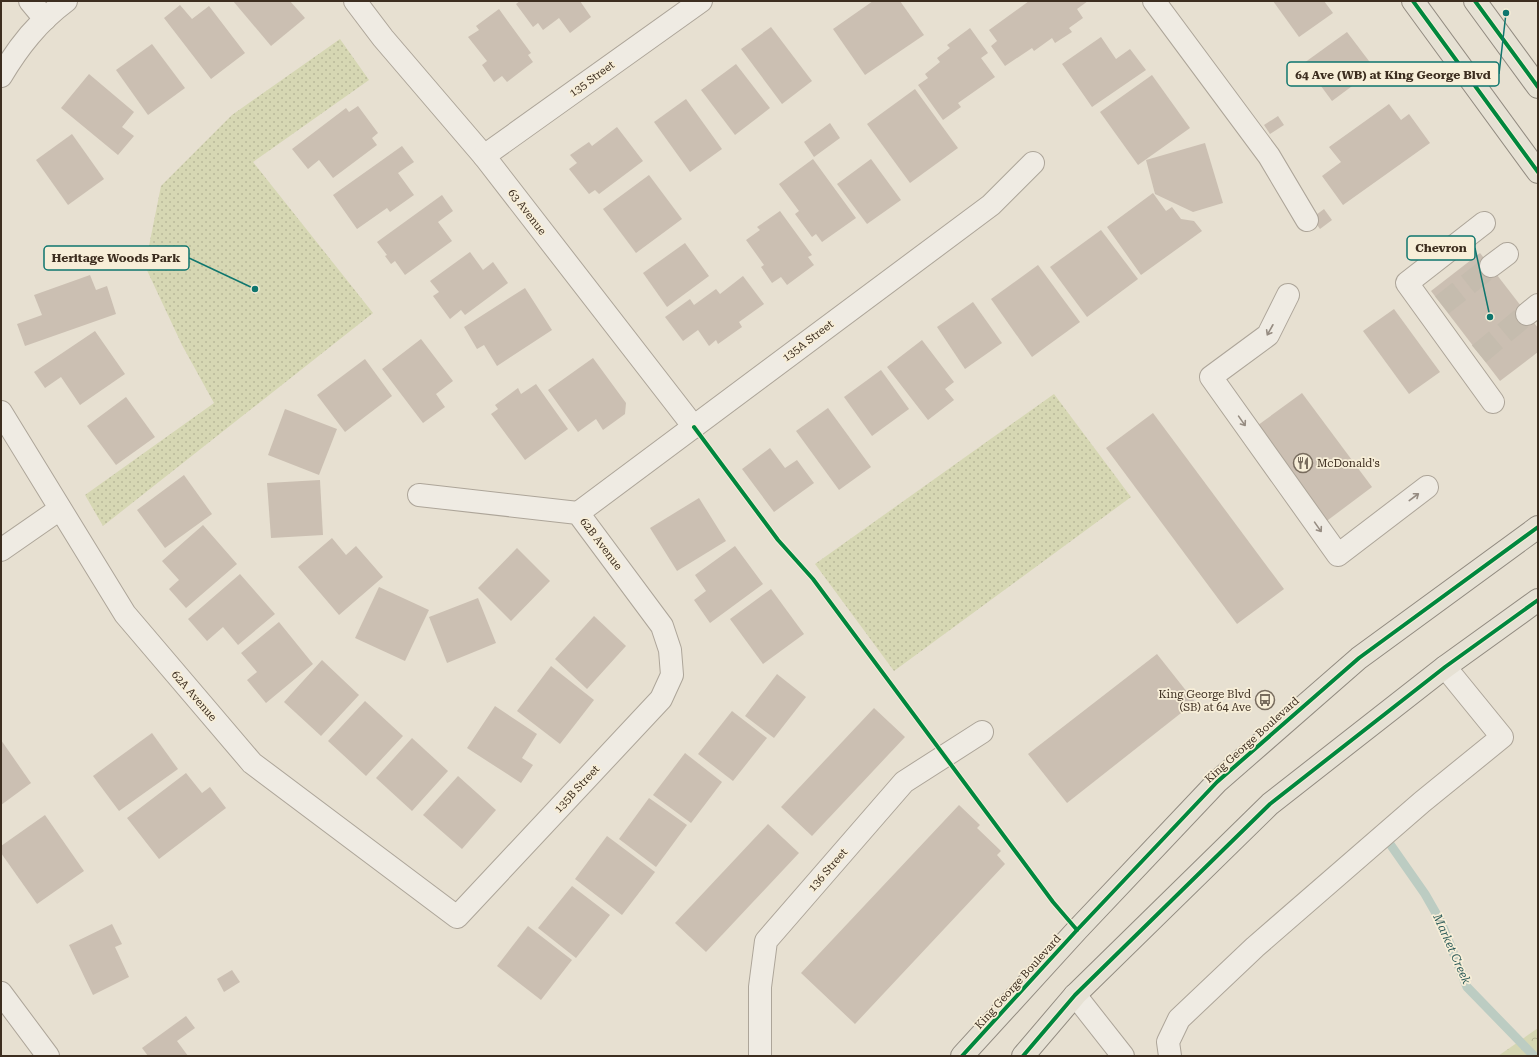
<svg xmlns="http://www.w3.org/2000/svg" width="1539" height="1057" font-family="'Roboto Serif',serif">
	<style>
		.forest { fill: url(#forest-crowns) }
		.park { fill: url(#park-dots) }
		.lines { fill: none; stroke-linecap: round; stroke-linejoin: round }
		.stream { stroke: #bcccc2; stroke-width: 9 }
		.building { fill: #cbbfb2 }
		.minor-tunnel { stroke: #c5bcae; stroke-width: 22; stroke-dasharray: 22 11; stroke-linecap: butt }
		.minor-casing { stroke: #ada599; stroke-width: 24 }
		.major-casing { stroke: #928b80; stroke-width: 24 }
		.minor { stroke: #efebe3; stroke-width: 22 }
		.major { stroke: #e6e1d4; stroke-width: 22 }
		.cycleway-casing { stroke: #f7eed8; stroke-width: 6 }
		.cycleway { stroke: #00873e; stroke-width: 4 }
		.oneway { stroke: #968c82 }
		.labels { text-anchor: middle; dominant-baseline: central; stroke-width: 3.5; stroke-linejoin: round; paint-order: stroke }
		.street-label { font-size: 11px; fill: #3d2e20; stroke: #f7eed8 }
		.poi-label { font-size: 11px; fill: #3d2e20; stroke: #f7eed8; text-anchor: start }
		.water-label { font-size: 12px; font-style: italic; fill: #2f5d5a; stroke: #f7eed8 }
		.leader { fill: none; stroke: #0f766e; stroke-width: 1.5 }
		.callout-dot { fill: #0f766e; stroke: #f7eed8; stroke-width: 1.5 }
		.callout { fill: #f7eed8; stroke: #0f766e; stroke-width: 1.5 }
		.callout-label { font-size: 12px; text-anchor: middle; font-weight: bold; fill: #3d2e20 }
	</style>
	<defs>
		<pattern id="forest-crowns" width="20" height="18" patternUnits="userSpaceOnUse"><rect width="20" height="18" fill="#d6d7b3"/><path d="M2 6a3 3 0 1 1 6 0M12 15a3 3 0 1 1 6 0" fill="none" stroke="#b9b99a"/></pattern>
		<pattern id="park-dots" width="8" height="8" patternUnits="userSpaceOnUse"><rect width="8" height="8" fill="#d6d7b3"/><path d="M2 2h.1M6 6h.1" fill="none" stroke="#b9b99a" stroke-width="1.8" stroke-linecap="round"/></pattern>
	</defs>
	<rect width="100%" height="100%" fill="#e7e0d1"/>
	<!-- forest -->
	<polygon class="forest" points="1538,1028 1538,1056 1498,1056"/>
	<!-- park -->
	<g class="park">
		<polygon points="340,39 369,80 253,162 373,313 103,526 85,495 214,403 182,345 145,266 161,186 232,115"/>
		<polygon points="1054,394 1131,497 894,671 815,564"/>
	</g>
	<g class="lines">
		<!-- stream -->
		<polyline class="stream" points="1383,834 1425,894 1441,922 1467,987 1534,1056"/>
	</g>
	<!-- building -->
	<g class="building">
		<polygon points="233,1 290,1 305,18 271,46"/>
		<polygon points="520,1 580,1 591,17 570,33 559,18 543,30 538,23 533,27 516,4"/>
		<polygon points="873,1 900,1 924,35 865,75 833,29"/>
		<polygon points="1029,1 1088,1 1077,9 1083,18 1069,28 1072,32 1055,43 1052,38 1034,51 1032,48 1005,66 991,46 997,41 989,30"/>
		<polygon points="1273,1 1324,1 1333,13 1299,37"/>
		<polygon points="180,5 192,19 209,6 245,53 211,79 164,18"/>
		<polygon points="499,9 531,53 528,55 533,62 507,82 502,76 494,82 482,65 487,61 468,37 479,30 476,26"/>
		<polygon points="771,27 812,81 782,104 741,49"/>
		<polygon points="970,28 988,53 981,58 995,77 958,103 961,107 943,120 918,85 928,78 925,74 940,62 937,58 950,48 947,45"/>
		<polygon points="1347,32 1375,69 1332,101 1304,63"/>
		<polygon points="1101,37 1116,59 1130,49 1146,70 1092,107 1062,64"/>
		<polygon points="152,44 185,88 148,115 116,70"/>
		<polygon points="736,64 770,108 735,135 701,90"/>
		<polygon points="89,74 134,112 122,127 134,136 118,155 61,108"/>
		<polygon points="1152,75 1190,128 1138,165 1100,112"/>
		<polygon points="915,89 958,148 910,183 867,124"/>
		<polygon points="686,99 722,149 690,172 654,122"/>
		<polygon points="1389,104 1401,120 1409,114 1430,143 1343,205 1322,176 1341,162 1329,147"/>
		<polygon points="358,106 378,133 372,138 377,145 333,178 319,160 308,169 292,149 346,108 349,112"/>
		<polygon points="1278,116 1284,125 1270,134 1264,125"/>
		<polygon points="830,123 840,138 814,157 804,142"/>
		<polygon points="617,127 643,161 599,194 595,190 589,194 569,169 577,163 570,155 589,142 592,146"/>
		<polygon points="72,134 104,179 68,205 36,160"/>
		<polygon points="1205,143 1223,203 1193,212 1155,194 1146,160"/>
		<polygon points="402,146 414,162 398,173 414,195 390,212 387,208 357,229 333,195"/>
		<polygon points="813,159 856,218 822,242 816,234 812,237 795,214 799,211 779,184"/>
		<polygon points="871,159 901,200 867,224 837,184"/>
		<polygon points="649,175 682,219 636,253 603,209"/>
		<polygon points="1153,193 1166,211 1172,207 1181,219 1194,221 1202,231 1141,275 1107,227"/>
		<polygon points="442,195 453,211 438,222 452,241 405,275 395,261 391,264 385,256 387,255 377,242"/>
		<polygon points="1324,209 1332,220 1320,229 1312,218"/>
		<polygon points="780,211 812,255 808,257 814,265 787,285 781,277 772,283 761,267 764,265 746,240 760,230 757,227"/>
		<polygon points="1101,230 1138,279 1087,317 1050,267"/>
		<polygon points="685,243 709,276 667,307 643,273"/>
		<polygon points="470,252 483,270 493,262 508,283 465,315 461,310 450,319 433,296 439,292 430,281"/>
		<polygon points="1480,253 1538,328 1538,352 1500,381 1431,291"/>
		<polygon points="1038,265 1080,322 1032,357 991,299"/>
		<polygon points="90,275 96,290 107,286 116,314 25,346 17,324 42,315 34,295"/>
		<polygon points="743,276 764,304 739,322 742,327 718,344 716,340 709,346 698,330 683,341 665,317 690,299 694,305 716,289 720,294"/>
		<polygon points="525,288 552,330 497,366 484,345 477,349 464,327"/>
		<polygon points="973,302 1002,343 965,369 937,327"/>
		<polygon points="1394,309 1440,372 1409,394 1363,331"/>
		<polygon points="95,331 125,374 80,405 61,377 45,388 34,372"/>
		<polygon points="421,339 453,381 436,394 445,407 423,423 382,369"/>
		<polygon points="922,340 954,382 945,389 954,400 928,420 887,367"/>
		<polygon points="593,358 626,403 625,414 603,430 596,419 578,432 548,390"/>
		<polygon points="365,359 392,396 345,432 317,395"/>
		<polygon points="881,370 909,409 872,436 844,397"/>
		<polygon points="536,384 568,429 525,460 491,414 498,409 495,405 518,388 521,394"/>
		<polygon points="1302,393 1372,487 1324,523 1254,428"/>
		<polygon points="126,397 155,437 116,465 87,426"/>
		<polygon points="828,408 871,467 839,490 796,431"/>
		<polygon points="285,409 337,429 319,475 268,455"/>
		<polygon points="1153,413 1284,589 1237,624 1106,448"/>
		<polygon points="770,448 785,468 797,460 814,483 774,512 742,469"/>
		<polygon points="184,475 212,514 165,548 137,510"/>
		<polygon points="320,480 323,535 271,538 267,483"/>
		<polygon points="699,498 726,541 677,571 650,528"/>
		<polygon points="203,525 237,564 186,608 169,589 179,580 162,561"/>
		<polygon points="332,538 346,555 356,546 383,577 339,615 298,567"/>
		<polygon points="735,546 763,584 710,623 694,600 706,591 695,575"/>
		<polygon points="517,548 550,581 511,621 478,588"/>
		<polygon points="240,574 275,614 238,645 223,627 207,641 188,619"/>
		<polygon points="379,587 429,610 405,661 355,638"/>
		<polygon points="771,589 804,634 763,664 730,619"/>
		<polygon points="478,598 496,643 447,663 429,617"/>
		<polygon points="594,616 626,646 587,689 555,659"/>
		<polygon points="279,622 313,664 266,703 247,680 257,672 241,653"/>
		<polygon points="1157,654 1195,702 1067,803 1028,754"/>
		<polygon points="322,660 359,695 321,736 284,702"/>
		<polygon points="551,666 594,700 560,744 517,711"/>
		<polygon points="777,674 806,697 774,738 745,716"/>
		<polygon points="365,701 403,736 366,776 328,741"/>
		<polygon points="495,706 537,734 522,758 533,765 521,783 467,748"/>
		<polygon points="874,708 905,737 812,836 781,807"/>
		<polygon points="732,711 767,738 733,781 698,754"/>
		<polygon points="152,733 178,769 119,811 93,776"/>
		<polygon points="412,738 448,771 412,811 376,778"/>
		<polygon points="1,740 31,783 1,805"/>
		<polygon points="685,753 722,782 691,823 653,795"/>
		<polygon points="186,773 202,793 210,787 226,808 159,859 127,818"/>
		<polygon points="458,776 496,810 462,849 423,815"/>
		<polygon points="649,798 687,825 656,867 619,839"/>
		<polygon points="959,805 980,825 977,828 1001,851 997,855 1005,864 855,1024 801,973"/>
		<polygon points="45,815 84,871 37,904 1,853 1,846"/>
		<polygon points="768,824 799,853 706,952 675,923"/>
		<polygon points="607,836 655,872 622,915 575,879"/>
		<polygon points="572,886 610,915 576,958 538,928"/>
		<polygon points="112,924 122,944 115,947 129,977 93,995 69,945"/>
		<polygon points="528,926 572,960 541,1000 497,966"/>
		<polygon points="232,970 240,982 224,992 217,979"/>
		<polygon points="186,1016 195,1028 177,1041 188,1056 148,1056 142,1048"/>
	</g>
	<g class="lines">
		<!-- minor-tunnel -->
		<g class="minor-tunnel">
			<polyline points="1442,305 1491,266"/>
			<polyline points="1479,354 1527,314"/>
		</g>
		<!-- minor casing -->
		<g class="minor-casing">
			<g id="minor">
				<polyline points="30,1 45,19"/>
				<polyline points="355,1 383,38 484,156 694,427"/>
				<polyline points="1154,1 1269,156 1307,220"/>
				<path d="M1,76C19,46 38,22 66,1"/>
				<polyline points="484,156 701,1"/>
				<polyline points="1484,223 1407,283 1493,402"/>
				<polyline points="1491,266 1507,254"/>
				<polyline points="1288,295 1268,335 1211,377 1338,555 1427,487"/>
				<polyline points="1527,314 1538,305"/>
				<polyline points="1,412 125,614 252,763 457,917 661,699 672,675 670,650 662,626 578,513 419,495"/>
				<polyline points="578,513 991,205 1033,163"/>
				<polyline points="1,550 60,509"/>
				<polyline points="1,993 48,1056"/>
				<polyline points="1075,995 1123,1056"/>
				<polyline points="760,1056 760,987 766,941 904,782 982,732"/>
				<polyline points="1170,1056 1168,1042 1179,1019 1255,947 1422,802 1502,737 1445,667"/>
			</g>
		</g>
		<!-- major casing -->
		<g class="major-casing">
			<g id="major">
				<polyline points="1413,1 1538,172"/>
				<polyline points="1475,1 1538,87"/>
				<polyline points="962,1056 1077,930 1217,782 1359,658 1538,527"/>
				<polyline points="1023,1056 1075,995 1270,804 1445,667 1538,600"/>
			</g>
		</g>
		<!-- minor -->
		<use href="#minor" class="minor"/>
		<!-- major -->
		<use href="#major" class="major"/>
		<!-- cycleway casing -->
		<g class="cycleway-casing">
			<g id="cycleway">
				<polyline points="1413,1 1538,172"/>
				<polyline points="1475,1 1538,87"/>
				<polyline points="694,427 778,540 813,579 1053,902 1077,930"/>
				<polyline points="962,1056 1077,930 1217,782 1359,658 1538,527"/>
				<polyline points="1023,1056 1075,995 1270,804 1445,667 1538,600"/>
			</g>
		</g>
		<!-- cycleway -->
		<use href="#cycleway" class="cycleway"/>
	</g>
	<!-- one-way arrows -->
	<defs><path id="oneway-shaft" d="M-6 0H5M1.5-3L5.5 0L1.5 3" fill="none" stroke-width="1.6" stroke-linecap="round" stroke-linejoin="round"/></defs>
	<g class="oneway">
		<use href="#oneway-shaft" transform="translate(1270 330) rotate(119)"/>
		<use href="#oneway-shaft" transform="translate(1242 421) rotate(55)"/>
		<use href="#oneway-shaft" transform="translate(1414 497) rotate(-37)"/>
		<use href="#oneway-shaft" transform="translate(1318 527) rotate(55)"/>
	</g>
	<!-- icons -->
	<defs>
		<g id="restaurant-ring" transform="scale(1)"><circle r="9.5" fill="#f7eed8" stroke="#786c5e" stroke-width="1.5"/><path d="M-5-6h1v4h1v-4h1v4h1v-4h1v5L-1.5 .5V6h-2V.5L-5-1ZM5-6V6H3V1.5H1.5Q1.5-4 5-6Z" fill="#786c5e"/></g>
		<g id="bus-ring" transform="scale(1)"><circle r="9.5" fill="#f7eed8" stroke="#786c5e" stroke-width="1.5"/><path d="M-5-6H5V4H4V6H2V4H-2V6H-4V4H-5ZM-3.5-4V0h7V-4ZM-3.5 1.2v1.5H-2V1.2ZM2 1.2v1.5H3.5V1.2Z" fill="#786c5e"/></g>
	</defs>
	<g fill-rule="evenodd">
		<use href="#restaurant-ring" x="1303" y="463"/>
		<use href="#bus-ring" x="1265" y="700"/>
	</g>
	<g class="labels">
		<!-- street labels -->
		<g class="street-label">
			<text transform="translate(592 79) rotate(-36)">135 Street</text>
			<text transform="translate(527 212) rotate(52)">63 Avenue</text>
			<text transform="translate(808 341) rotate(-37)">135A Street</text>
			<text transform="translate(601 544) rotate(53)">62B Avenue</text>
			<text transform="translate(194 696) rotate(49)">62A Avenue</text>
			<text transform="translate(1252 740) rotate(-42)">King George Boulevard</text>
			<text transform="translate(577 789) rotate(-47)">135B Street</text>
			<text transform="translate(828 870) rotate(-49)">136 Street</text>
			<text transform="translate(1018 982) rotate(-48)">King George Boulevard</text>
		</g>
		<!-- poi labels -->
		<g class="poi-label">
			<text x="1317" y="463">McDonald's</text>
			<text x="1251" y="694" text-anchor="end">King George Blvd<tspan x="1251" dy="13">(SB) at 64 Ave</tspan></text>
		</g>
		<!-- water labels -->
		<g class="water-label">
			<text transform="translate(1452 949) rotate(66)">Market Creek</text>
		</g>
	</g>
	<!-- callouts -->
	<path class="leader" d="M1506 13L1499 74M1490 317L1475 248M255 289L189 258"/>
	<g class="callout-dot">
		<circle cx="1506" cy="13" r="4"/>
		<circle cx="1490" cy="317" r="4"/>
		<circle cx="255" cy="289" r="4"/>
	</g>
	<g class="callout">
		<rect x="1287" y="62" width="212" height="24" rx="4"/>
		<rect x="1407" y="236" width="68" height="24" rx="4"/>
		<rect x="44" y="246" width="145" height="24" rx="4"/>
	</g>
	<g class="callout-label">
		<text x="1393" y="79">64 Ave (WB) at King George Blvd</text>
		<text x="1441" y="252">Chevron</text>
		<text x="116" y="262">Heritage Woods Park</text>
	</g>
	<!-- border -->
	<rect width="1539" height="1057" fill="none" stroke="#3d2e20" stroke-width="4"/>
</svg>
